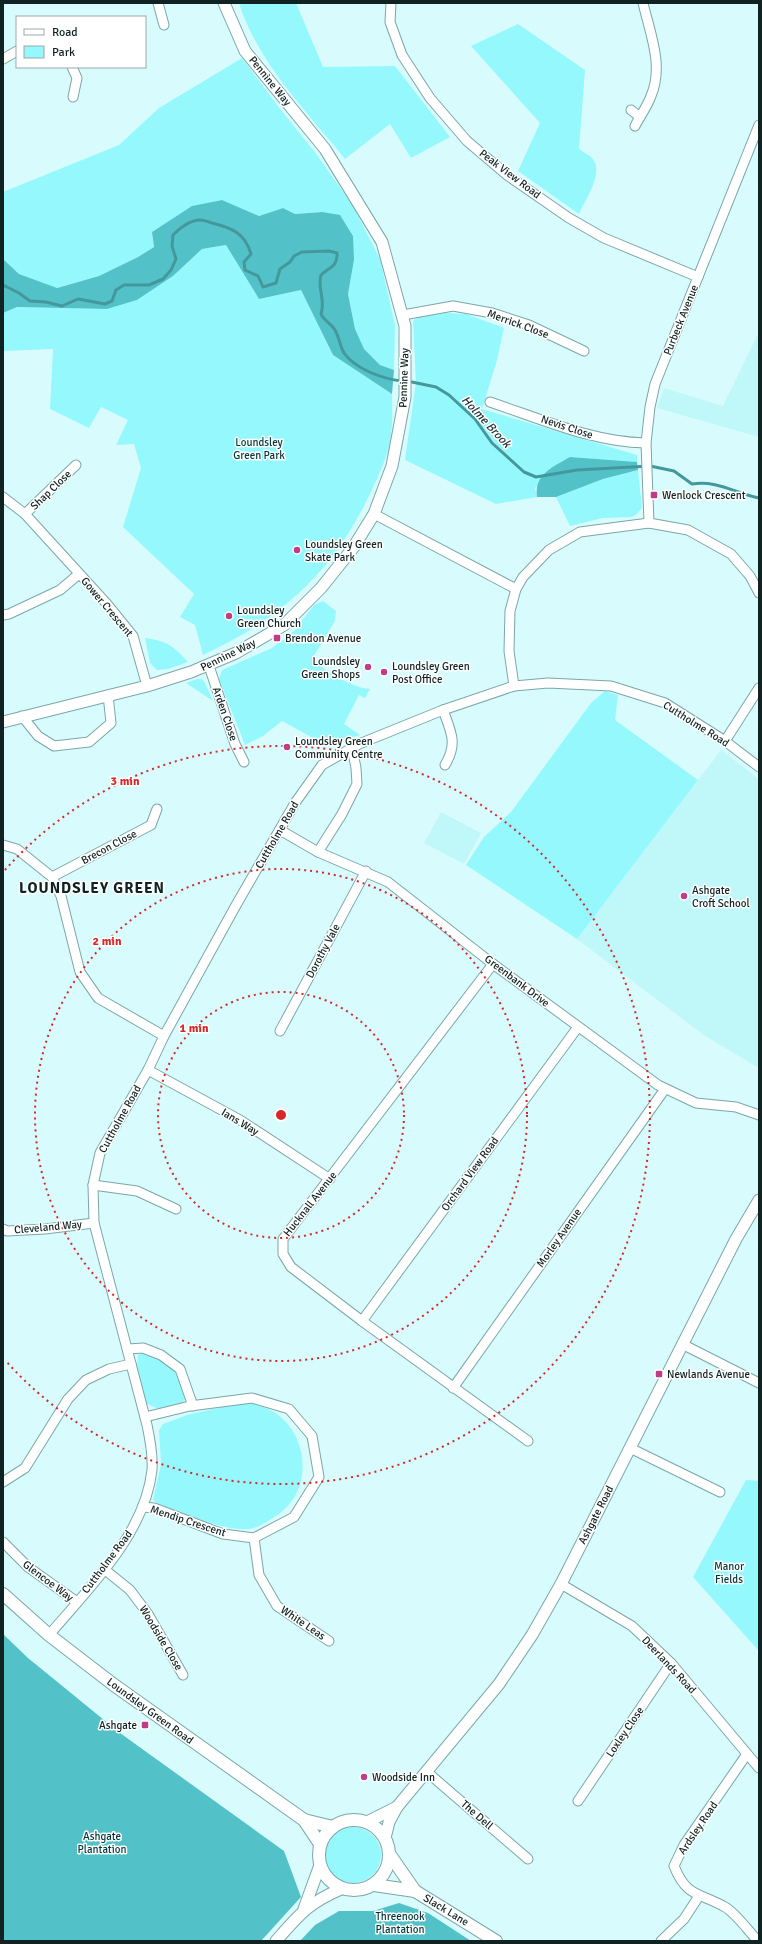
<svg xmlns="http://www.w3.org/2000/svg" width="762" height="1944" font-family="Signika,sans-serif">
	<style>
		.built { fill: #c0f8fa }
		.green { fill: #95f8fd }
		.forest { fill: #52c2c8 }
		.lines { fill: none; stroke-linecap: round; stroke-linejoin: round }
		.stream { stroke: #44989c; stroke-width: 3 }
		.minor-casing { stroke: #7ba6a8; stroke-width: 11 }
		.tertiary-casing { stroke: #7ba6a8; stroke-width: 13 }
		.secondary-casing { stroke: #7ba6a8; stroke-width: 14 }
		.minor { stroke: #fff; stroke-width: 9 }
		.tertiary { stroke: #fff; stroke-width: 11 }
		.secondary { stroke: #fff; stroke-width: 12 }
		.ring { fill: none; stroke: #d62828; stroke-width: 2; stroke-dasharray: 2 4 }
		.poi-dot { fill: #be3d86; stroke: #fff; stroke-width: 1.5 }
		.labels { text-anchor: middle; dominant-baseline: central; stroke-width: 3; stroke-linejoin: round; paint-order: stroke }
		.street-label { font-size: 11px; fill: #102222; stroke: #fff }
		.park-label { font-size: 11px; fill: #00383a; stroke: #fff }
		.poi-label { font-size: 11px; fill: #102222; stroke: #fff; text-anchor: start }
		.water-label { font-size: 12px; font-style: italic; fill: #1c3031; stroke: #fff }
		.district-label { font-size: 15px; font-weight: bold; letter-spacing: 1px; fill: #102222; stroke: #fff }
		.centre { fill: #d62828; stroke: #fff; stroke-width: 2 }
		.ring-label { font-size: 12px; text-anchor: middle; font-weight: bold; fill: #d62828; stroke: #fff; stroke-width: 3; stroke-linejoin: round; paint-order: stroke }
	</style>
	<rect width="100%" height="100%" fill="#d8fcfd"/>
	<!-- built -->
	<g class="built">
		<polygon points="759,332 759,437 657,408 664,388 723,406"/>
		<polygon points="721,750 759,779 759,1068 705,1036 577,939"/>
		<polygon points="441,812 481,833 464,864 424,843"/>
	</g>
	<!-- green -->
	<g class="green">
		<path d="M239,3H296L323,67L395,66L450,137L411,158L390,124L345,159C308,113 256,60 239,3Z"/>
		<path d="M518,24L585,70L579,149C583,152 589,155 592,158C605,172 585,200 579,214L518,171L540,123L471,46Z"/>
		<polygon points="242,58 281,110 317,155 353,206 380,259 395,325 394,370 380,365 363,349 355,329 348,294 354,260 322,212 295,214 283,208 259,216 222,200 193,206 152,232 154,247 138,257 99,276 56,288 19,274 3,259 3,192 119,145 159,108"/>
		<path d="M226,245L259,299L301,290L333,355L392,394C392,407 393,421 391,434C389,455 379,474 370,494C332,573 282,618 203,655L195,625L180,617L194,594L123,527L141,468L134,444L116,445L128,420L101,407L89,428L50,409L53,349L3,351V313L17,307L107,309L137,300L173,276L202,249Z"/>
		<polygon points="446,313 466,314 504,328 497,360 482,409 637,455 637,462 570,457 535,488 537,497 496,504 405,460 416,382 413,321 420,316"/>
		<polygon points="638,470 642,508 637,514 632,517 603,518 570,526 556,497 603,479"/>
		<path d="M323,601L336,611L335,621L312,659C327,672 350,687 370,689L365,698L359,695L344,724L360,735L326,745L282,721L263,736L245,745L219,679L222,670L272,648L295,630L314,605Z"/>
		<path d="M145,638C168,641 173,646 188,662L168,669L157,670L150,663Z"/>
		<polygon points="197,679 202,679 205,683 213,701 186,683"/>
		<polygon points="605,691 618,695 615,720 698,780 577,939 466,865 484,837 511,812 591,703"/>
		<path d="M141,1353C165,1353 184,1377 185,1400L180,1405L160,1410L146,1403L137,1369L138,1355Z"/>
		<path d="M243,1402C259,1404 275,1410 286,1422C312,1452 308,1500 271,1519C265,1523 257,1528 249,1529C235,1530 220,1526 207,1522C188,1517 170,1511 153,1500L161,1464L159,1430L163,1424L187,1415Z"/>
		<polygon points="746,1480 759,1481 759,1651 693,1577"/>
		<circle cx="353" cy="1855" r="28"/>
	</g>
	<!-- forest -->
	<g class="forest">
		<polygon points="222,200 259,216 283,208 295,214 322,212 340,215 353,236 354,260 348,294 355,329 364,349 380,365 394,370 392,394 333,355 301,290 259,299 226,245 202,249 173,276 137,300 107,309 17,307 3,313 3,259 19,274 57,288 99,276 138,257 154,247 152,232 192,206"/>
		<path d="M570,457L637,462L638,470L603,479L556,497H537C534,474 553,467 570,457Z"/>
		<polygon points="3,1634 28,1658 120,1733 284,1851 301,1897 261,1941 3,1941"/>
		<polygon points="399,1903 428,1913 471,1941 300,1941 315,1925 339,1911 373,1911"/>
	</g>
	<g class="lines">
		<!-- stream -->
		<g class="stream">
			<path d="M3,285L19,293L30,301L46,302L62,306L78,299L105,304L112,301L116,290L124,285H149L163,279L171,270L176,259L172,246L173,235C180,228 189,220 200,220C204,220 209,222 212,223C232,228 245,233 251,254L244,262L245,270L258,276L263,287L276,283L280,269L290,262L294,256L302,252L329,251L337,253C338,267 329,267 321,275C317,289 326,300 321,314C324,321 331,323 335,330C339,337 340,346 344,353C355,369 383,379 402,381"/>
			<path d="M407,381L436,387L449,395L475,419L492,443L524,472L536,477L577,470L650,466L674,471L692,484C717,480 735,493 759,498"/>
		</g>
		<!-- minor casing -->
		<g class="minor-casing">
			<g id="minor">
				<polyline points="158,3 164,25"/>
				<polyline points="391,3 390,22 402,55 430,98 467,141 507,175 569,218 604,238 698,277"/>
				<polyline points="3,59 17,51"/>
				<polyline points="72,67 77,78 73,97"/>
				<polyline points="631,110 640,117"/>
				<path d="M635,126C640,116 647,107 651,96C664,66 650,33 643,3"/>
				<polyline points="403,315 453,306 492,313 529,325 584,351"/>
				<path d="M490,402C541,419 592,442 646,443"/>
				<polyline points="3,497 25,514 107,604 133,636 147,686"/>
				<polyline points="25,514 76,465"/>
				<polyline points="374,514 516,589"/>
				<polyline points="649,523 646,443 650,407 655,384 759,125"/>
				<polyline points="3,615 9,614 60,590 79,574"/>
				<polyline points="209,666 235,744 244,762"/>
				<polyline points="514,686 509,651 510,611 516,589 523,577 549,550 580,532 649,523 688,530 731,554 750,576 759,593"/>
				<path d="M443,710C451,732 458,743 445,765"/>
				<polyline points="22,716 38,736 54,746 89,742 111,723 108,695"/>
				<polyline points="725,741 759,688"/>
				<polyline points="280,830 318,852 388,882 493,964 658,1085 696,1103 736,1107 759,1115"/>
				<polyline points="3,845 17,849 52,877 61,896 80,972 98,998 164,1036"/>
				<polyline points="318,852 342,814 357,784 356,768 352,748"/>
				<polyline points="52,877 151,825 157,809"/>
				<polyline points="493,964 283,1239 283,1254 291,1267 362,1321 528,1441"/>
				<polyline points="280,1031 366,871"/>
				<polyline points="148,1070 240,1120 330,1179"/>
				<polyline points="93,1185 137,1191 176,1209"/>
				<polyline points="3,1229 7,1231 45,1229 94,1223"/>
				<polyline points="362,1321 578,1027"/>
				<polyline points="682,1344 759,1383"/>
				<polyline points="128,1349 143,1348 161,1355 180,1369 193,1406"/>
				<polyline points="453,1388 665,1089"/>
				<polyline points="630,1448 720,1492"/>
				<polyline points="3,1482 25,1468 68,1399 86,1380 109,1369 131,1364"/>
				<polyline points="143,1507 154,1508 223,1534 254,1538 294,1517 319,1477 312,1436 289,1409 252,1398 190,1406 145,1417"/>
				<polyline points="254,1538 259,1575 277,1606 329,1641"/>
				<polyline points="3,1542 28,1567 77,1602"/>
				<polyline points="104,1569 130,1590 148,1614 183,1675"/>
				<polyline points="561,1584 632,1626 671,1663 759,1768"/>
				<path d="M49,1635C89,1588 145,1534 152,1470C153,1455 150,1439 147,1425L94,1223L93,1185L100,1153L148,1070L164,1036L235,907L295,803L322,765L359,744L443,710L514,686L548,683L611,686L665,703L725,741L759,767"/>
				<path d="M747,1754L684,1845L674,1866C687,1898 699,1892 725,1907C736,1913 749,1932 758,1941"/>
				<polyline points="427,1772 528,1859"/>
				<polyline points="578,1801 671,1663"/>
				<polyline points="661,1941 684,1919 699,1896"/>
			</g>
		</g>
		<!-- tertiary casing -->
		<g class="tertiary-casing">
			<g id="tertiary">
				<polyline points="3,722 147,686 191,672 236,653 284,625 321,588 353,548 374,514 392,466 405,397 405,326 382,242 325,149 245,51 224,3"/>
				<polyline points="367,1822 397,1807"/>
				<polyline points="385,1838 389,1822 397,1807 499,1684 532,1635 561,1584 736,1239 759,1200"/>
				<polyline points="304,1909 320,1865"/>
				<path d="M276,1941C299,1915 308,1903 341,1889"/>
			</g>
		</g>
		<!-- secondary casing -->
		<g class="secondary-casing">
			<g id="secondary">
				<polyline points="3,1594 49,1635 114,1685 304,1820 320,1844"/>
				<circle cx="354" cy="1855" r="35"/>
				<polyline points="304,1820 333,1827"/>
				<polyline points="390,1855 415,1891"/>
				<polyline points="374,1885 415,1891 496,1941"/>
			</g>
		</g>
		<!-- minor -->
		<use href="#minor" class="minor"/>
		<!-- tertiary -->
		<use href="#tertiary" class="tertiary"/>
		<!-- secondary -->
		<use href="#secondary" class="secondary"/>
	</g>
	<!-- distance rings -->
	<g class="ring">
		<circle cx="281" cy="1115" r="123"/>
		<circle cx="281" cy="1115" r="246"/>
		<path d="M5 870A369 369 0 1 1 5 1360"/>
	</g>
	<!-- markers -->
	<g class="poi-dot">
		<rect x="650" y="491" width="8" height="8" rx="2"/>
		<circle cx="297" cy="550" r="4"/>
		<circle cx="229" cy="616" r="4"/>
		<rect x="273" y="634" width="8" height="8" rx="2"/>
		<circle cx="368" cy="667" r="4"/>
		<circle cx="384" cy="672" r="4"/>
		<circle cx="287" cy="747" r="4"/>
		<circle cx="684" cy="896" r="4"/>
		<rect x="655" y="1370" width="8" height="8" rx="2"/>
		<rect x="141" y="1721" width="8" height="8" rx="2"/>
		<circle cx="364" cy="1777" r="4"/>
	</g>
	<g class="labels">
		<!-- street labels -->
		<g class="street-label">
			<text transform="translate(270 81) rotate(51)">Pennine Way</text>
			<text transform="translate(510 174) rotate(37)">Peak View Road</text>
			<text transform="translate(681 320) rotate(-68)">Purbeck Avenue</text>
			<text transform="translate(518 324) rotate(20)">Merrick Close</text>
			<text transform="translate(404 378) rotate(-88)">Pennine Way</text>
			<text transform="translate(567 427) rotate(18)">Nevis Close</text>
			<text transform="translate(51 490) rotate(-44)">Shap Close</text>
			<text transform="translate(107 607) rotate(50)">Gower Crescent</text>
			<text transform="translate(228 655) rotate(-26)">Pennine Way</text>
			<text transform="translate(225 714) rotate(71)">Arden Close</text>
			<text transform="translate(696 724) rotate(32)">Cuttholme Road</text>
			<text transform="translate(277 835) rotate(-60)">Cuttholme Road</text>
			<text transform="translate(109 847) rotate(-28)">Brecon Close</text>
			<text transform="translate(323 951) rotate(-62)">Dorothy Vale</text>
			<text transform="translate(517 981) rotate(37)">Greenbank Drive</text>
			<text transform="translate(120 1119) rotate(-61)">Cuttholme Road</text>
			<text transform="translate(240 1122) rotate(31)">Ians Way</text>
			<text transform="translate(470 1174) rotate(-54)">Orchard View Road</text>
			<text transform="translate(310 1204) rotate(-52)">Hucknall Avenue</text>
			<text transform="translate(48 1227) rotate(-5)">Cleveland Way</text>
			<text transform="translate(559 1238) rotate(-55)">Morley Avenue</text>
			<text transform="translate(596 1515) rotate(-63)">Ashgate Road</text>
			<text transform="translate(188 1521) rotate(18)">Mendip Crescent</text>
			<text transform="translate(107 1562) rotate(-53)">Cuttholme Road</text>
			<text transform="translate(48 1581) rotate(37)">Glencoe Way</text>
			<text transform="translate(303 1623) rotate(34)">White Leas</text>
			<text transform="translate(161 1638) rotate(59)">Woodside Close</text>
			<text transform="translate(669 1665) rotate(47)">Deerlands Road</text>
			<text transform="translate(150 1711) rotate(36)">Loundsley Green Road</text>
			<text transform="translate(625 1732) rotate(-56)">Loxley Close</text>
			<text transform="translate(477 1815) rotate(41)">The Dell</text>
			<text transform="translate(698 1828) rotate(-56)">Ardsley Road</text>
			<text transform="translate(446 1910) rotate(31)">Slack Lane</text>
		</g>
		<!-- park labels -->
		<g class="park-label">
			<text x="259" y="442">Loundsley<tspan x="259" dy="13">Green Park</tspan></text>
			<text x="729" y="1566">Manor<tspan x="729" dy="13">Fields</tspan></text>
			<text x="102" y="1836">Ashgate<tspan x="102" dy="13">Plantation</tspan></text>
			<text x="400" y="1916">Threenook<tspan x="400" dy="13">Plantation</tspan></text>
		</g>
		<!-- poi labels -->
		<g class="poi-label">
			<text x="662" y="495">Wenlock Crescent</text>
			<text x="305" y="544">Loundsley Green<tspan x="305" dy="13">Skate Park</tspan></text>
			<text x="237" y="610">Loundsley<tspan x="237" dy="13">Green Church</tspan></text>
			<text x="285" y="638">Brendon Avenue</text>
			<text x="360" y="661" text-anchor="end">Loundsley<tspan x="360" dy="13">Green Shops</tspan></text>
			<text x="392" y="666">Loundsley Green<tspan x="392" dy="13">Post Office</tspan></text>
			<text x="295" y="741">Loundsley Green<tspan x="295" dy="13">Community Centre</tspan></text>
			<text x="692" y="890">Ashgate<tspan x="692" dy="13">Croft School</tspan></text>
			<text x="667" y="1374">Newlands Avenue</text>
			<text x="137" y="1725" text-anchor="end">Ashgate</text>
			<text x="372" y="1777">Woodside Inn</text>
		</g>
		<!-- water labels -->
		<g class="water-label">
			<text transform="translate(486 422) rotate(47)">Holme Brook</text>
		</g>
		<!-- district labels -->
		<g class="district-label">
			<text x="92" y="888">LOUNDSLEY GREEN</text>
		</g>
	</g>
	<circle cx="281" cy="1115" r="6" class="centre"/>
	<g class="ring-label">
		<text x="125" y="785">3 min</text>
		<text x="107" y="945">2 min</text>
		<text x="194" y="1032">1 min</text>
	</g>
	<!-- border -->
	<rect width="762" height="1944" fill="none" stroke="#102222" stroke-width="8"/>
	<!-- legend -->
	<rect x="16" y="16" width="130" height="52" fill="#ffffff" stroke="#9fa7a7"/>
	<rect x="24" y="29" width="20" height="6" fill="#ffffff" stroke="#9fa7a7"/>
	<text x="52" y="36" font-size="12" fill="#102222">Road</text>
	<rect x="24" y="46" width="20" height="12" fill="#95f8fd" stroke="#9fa7a7"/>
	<text x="52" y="56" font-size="12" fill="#102222">Park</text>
</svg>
